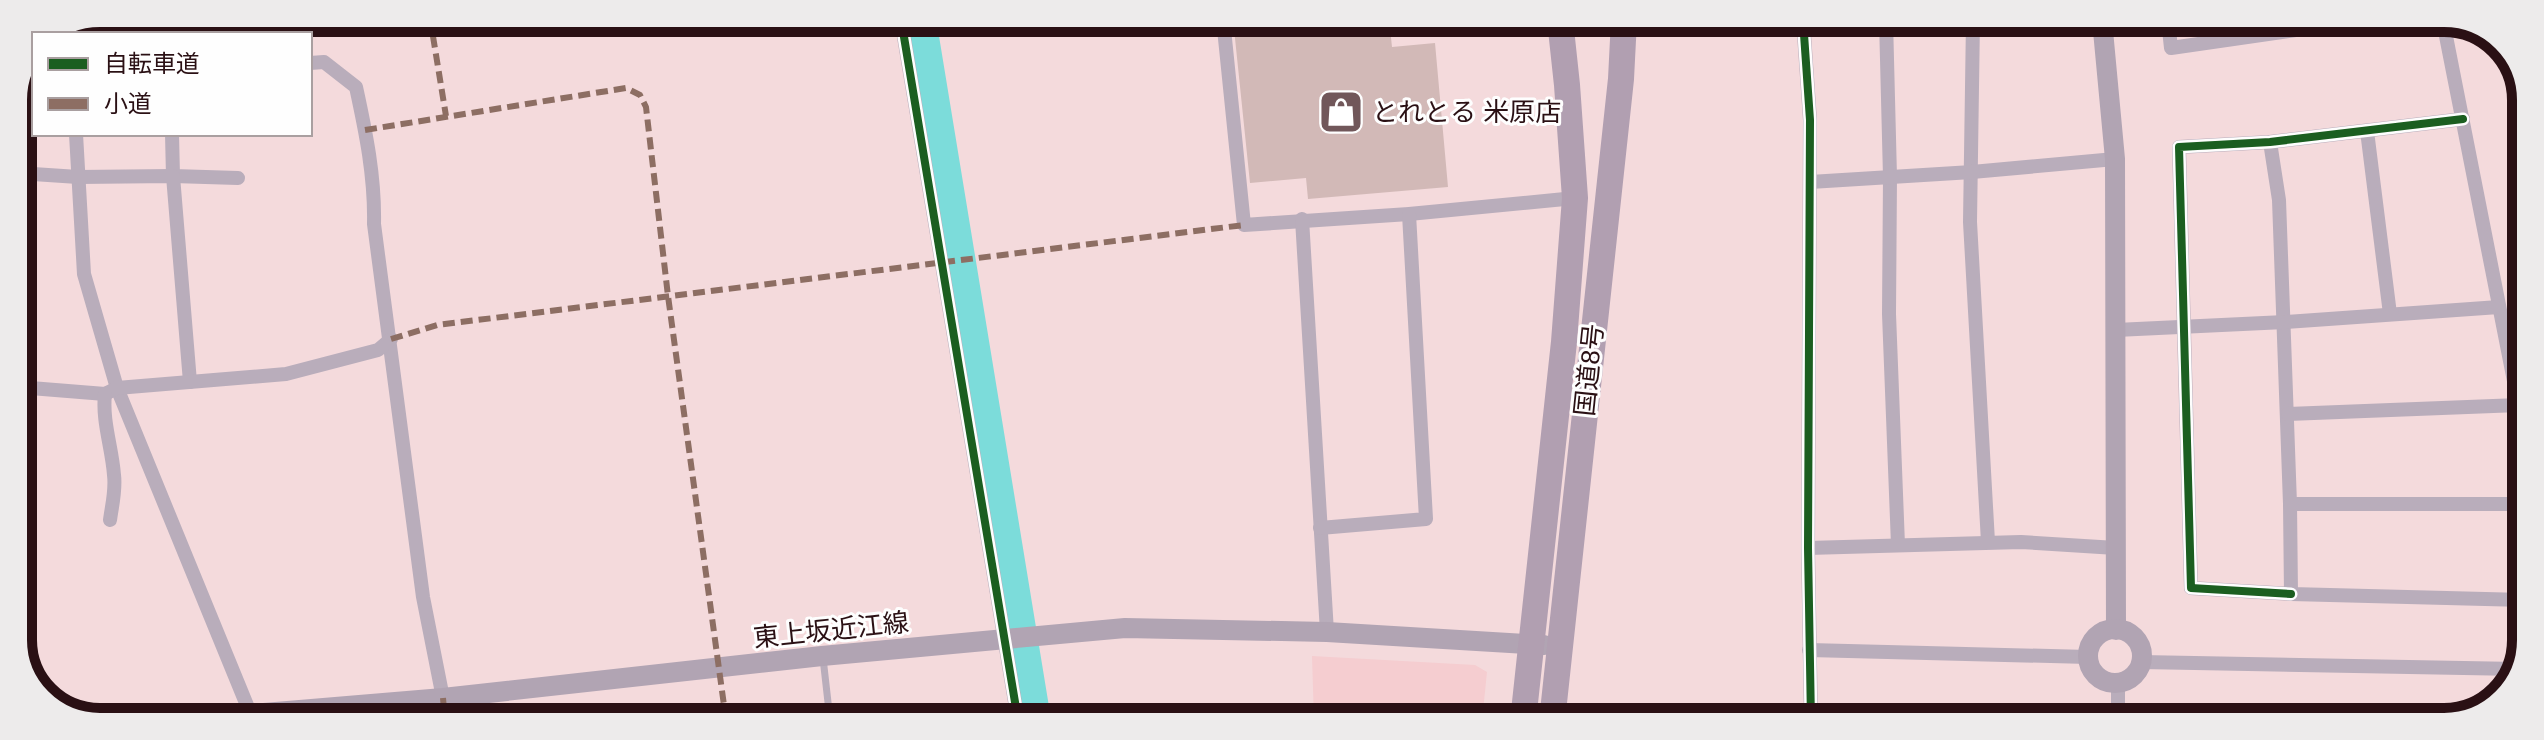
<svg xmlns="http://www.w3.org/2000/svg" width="2544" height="740" font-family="Arial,'Noto Sans JP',sans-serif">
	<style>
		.built { fill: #f5cdd0 }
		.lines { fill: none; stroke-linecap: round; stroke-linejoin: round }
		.river { stroke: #7cdcda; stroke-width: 32 }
		.building { fill: #d2b9b7 }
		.path { stroke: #ada0a9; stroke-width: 3; stroke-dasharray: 4 4; stroke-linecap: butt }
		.lane { stroke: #b9adbb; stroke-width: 7 }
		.street { stroke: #b9adbb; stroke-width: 14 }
		.secondary { stroke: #b1a4b3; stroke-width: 20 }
		.highway { stroke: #b19fb1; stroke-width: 26 }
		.quiet { stroke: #8d6e63; stroke-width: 6; stroke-dasharray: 12 6; stroke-linecap: butt }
		.cycleway-casing { stroke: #fefefe; stroke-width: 13 }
		.cycleway { stroke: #1b5e20; stroke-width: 8 }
		.labels { text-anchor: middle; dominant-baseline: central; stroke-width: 6; stroke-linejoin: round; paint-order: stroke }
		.poi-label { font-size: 26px; fill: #2a1014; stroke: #fefefe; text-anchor: start }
		.street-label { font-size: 26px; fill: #2a1014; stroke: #fefefe }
		.rim { fill: none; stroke: #2a1014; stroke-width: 10 }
	</style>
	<rect width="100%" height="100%" fill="#f4dadc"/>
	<!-- built -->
	<polygon class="built" points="1312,656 1475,665 1487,672 1482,721 1314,721"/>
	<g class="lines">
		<!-- river -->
		<polyline class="river" points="920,19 1035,720"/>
	</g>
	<!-- building -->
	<polygon class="building" points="1233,19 1389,19 1392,47 1435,43 1448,187 1308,199 1306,178 1250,183"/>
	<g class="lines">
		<!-- path -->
		<polyline class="path" points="2086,703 2087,722"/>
		<!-- lane -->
		<polyline class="lane" points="823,658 830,720"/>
		<!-- street -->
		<g class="street">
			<polyline points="191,18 192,34"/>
			<polyline points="901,19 1018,720"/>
			<polyline points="1223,19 1244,225 1409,214 1575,198"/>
			<polyline points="1803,20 1810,120 1808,548 1811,721"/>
			<polyline points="1886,20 1890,177 1889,314 1898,545"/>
			<polyline points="1973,20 1970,222 1988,542"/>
			<polyline points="2168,20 2171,48 2359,21"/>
			<polyline points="2443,21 2524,432"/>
			<polyline points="68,31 68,34"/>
			<path d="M310,63L324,62L356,87C366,133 375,177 374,224L423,597L443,698"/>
			<polyline points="2367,131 2390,314"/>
			<polyline points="76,134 84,274 117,388 253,720"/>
			<polyline points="172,134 173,176 238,178"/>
			<polyline points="2270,142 2279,200 2290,504"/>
			<polyline points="18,173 78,177 173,176 190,382"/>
			<polyline points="1810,182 1972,172 2115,159"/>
			<polyline points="1302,219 1327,632"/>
			<polyline points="2116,330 2285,322 2499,307"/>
			<polyline points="18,387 105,394 117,388 286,374 378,350 391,339"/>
			<path d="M105,394C102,422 112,447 114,475C116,490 112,505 110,520"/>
			<polyline points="2288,414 2519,405"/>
			<polyline points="1320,528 1426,519 1409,214"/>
			<polyline points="1808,548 2021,542 2116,548"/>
			<polyline points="2291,594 2191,588 2179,147 2270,142 2463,119"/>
			<polyline points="2524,600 2291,594 2290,504 2524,504"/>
			<polyline points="1809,650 2088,657"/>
			<polyline points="2141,662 2518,669"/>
			<polyline points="2118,683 2118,722"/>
		</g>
		<!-- secondary -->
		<g class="secondary">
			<polyline points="2102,20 2115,159 2116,630"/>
			<circle cx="2115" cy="656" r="27"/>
			<polyline points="108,719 251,714 443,698 822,656 1125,628 1327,632 1544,645"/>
		</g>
		<!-- highway -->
		<g class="highway">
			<polyline points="1523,721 1564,342 1575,198 1567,85 1560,20"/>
			<polyline points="1552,721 1621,79 1624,20"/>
		</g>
		<!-- quiet -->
		<g class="quiet">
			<polyline points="430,18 446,116"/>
			<polyline points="365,130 626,88 640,95 646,107 668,296 726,720"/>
			<polyline points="391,339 437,325 1244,225"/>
			<polyline points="443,698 445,720"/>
		</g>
		<!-- cycleway casing -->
		<g class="cycleway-casing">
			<g id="cycleway">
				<polyline points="901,19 1018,720"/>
				<polyline points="1803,20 1810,120 1808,548 1811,721"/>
				<polyline points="2291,594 2191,588 2179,147 2270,142 2463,119"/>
			</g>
		</g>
		<!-- cycleway -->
		<use href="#cycleway" class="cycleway"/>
	</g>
	<!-- icons -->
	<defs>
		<g id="shop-square" transform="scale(2.3)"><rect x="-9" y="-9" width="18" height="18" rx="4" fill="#71575a" stroke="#fefefe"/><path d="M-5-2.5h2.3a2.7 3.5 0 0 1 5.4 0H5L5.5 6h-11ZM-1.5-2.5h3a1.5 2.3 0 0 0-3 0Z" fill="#fff"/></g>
	</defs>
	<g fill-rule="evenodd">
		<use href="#shop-square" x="1341" y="112"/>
	</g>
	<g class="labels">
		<!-- poi labels -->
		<g class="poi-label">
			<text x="1372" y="112">とれとる 米原店</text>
		</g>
		<!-- street labels -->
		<g class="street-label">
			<text transform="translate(1589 370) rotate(-84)">国道8号</text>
			<text transform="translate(831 630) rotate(-6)">東上坂近江線</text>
		</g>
	</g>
	<!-- crop -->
	<path d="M0 0H2544V740H0ZM100 32H2444A68 68 0 0 1 2512 100V640A68 68 0 0 1 2444 708H100A68 68 0 0 1 32 640V100A68 68 0 0 1 100 32Z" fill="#edebeb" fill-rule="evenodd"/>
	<path class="rim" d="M100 32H2444A68 68 0 0 1 2512 100V640A68 68 0 0 1 2444 708H100A68 68 0 0 1 32 640V100A68 68 0 0 1 100 32Z"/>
	<!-- legend -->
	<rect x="32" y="32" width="280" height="104" fill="#fefefe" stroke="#a99fa0" stroke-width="2"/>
	<rect x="48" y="58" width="40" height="12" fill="#1b5e20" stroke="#a99fa0" stroke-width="2"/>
	<text x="104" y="72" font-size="24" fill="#2a1014">自転車道</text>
	<rect x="48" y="98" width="40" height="12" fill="#8d6e63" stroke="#a99fa0" stroke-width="2"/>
	<text x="104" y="112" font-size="24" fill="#2a1014">小道</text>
</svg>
